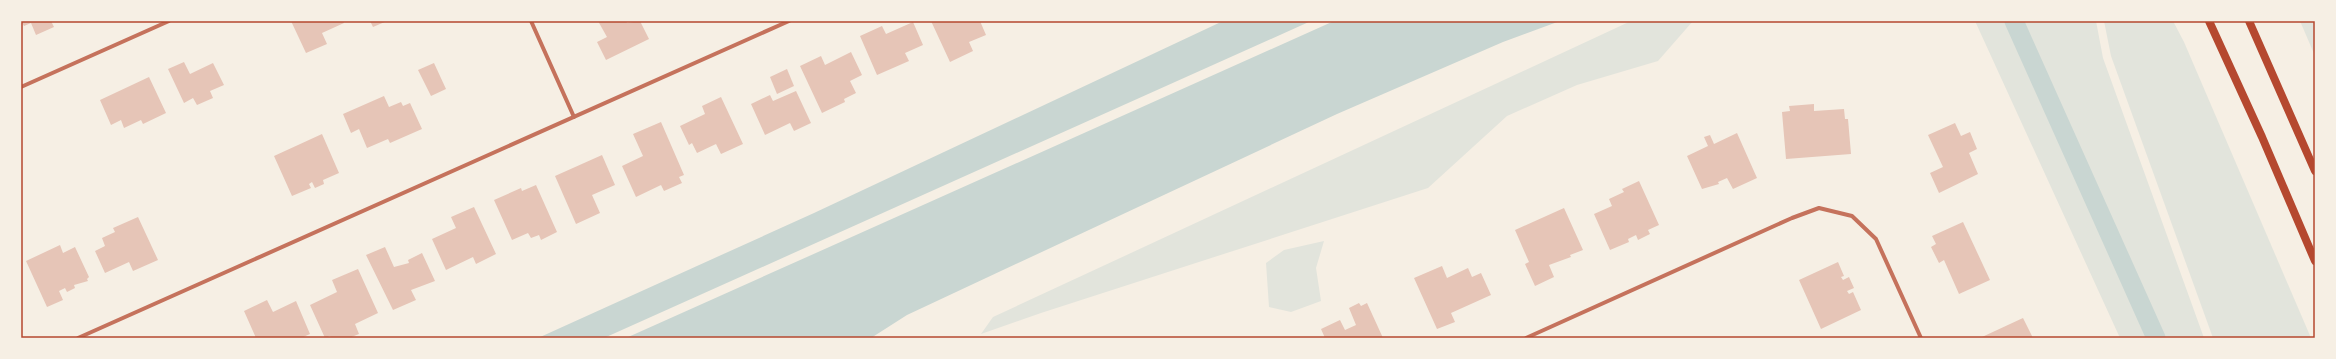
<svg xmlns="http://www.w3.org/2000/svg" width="2336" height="359" font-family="'Archivo Narrow',sans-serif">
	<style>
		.green { fill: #e2e4dc }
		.water { fill: #c9d6d2 }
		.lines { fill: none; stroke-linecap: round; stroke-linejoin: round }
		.canal { stroke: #c9d6d2; stroke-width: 19 }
		.building { fill: #e6c5b7 }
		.minor { stroke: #c5725c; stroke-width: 4 }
		.secondary { stroke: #b5482f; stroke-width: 8 }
		.neatline { fill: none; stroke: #b5482f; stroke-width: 1.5 }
	</style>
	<rect width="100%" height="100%" fill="#f6efe4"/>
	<!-- green -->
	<g class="green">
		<polygon points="1631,21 1693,21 1658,61 1577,85 1507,116 1428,188 1041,313 981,334 993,317"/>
		<polygon points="1975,21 2096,21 2103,58 2204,338 2120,338"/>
		<polygon points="2104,21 2173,21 2184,42 2311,338 2213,338 2111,56"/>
		<polygon points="2300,21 2315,21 2315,56"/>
		<polygon points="1324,241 1316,268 1321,301 1291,312 1269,307 1266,263 1284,250"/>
	</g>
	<!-- water -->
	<g class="water">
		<polygon points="1223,21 1311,21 604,338 538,338 814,213"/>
		<polygon points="1334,21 1560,21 1503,42 1337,114 907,315 871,338 626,338"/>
	</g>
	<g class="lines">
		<!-- canal -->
		<polyline class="canal" points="2014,21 2156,338"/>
	</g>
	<!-- building -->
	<g class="building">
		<polygon points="21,21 51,21 54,27 36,35 31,23 24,26"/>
		<polygon points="291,21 343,21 344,23 322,33 327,44 306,53"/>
		<polygon points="370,21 387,21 373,27"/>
		<polygon points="598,21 626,21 627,23 640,21 649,39 606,60 597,42 607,37"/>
		<polygon points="931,21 980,21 986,35 969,42 973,51 950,62"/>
		<polygon points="913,22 923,45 905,53 909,61 877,75 860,36 882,26 886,34"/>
		<polygon points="851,52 862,75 850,81 856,93 844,99 845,102 822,113 800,66 821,56 825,65"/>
		<polygon points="184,62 190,74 213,63 224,85 210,91 213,98 197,105 193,98 184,103 168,69"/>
		<polygon points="434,63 446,89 431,96 418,70"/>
		<polygon points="787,69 794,86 777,94 770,77"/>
		<polygon points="149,77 166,113 143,124 141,120 124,128 121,120 111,125 100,100"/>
		<polygon points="796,91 811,123 794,131 790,123 765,135 751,104 770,95 773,101"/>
		<polygon points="384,96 389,107 401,102 403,106 410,103 422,129 390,143 388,139 367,148 359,129 351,133 343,114"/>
		<polygon points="721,97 743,144 721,154 716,144 697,153 692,143 689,145 680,126 705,114 702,106"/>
		<polygon points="1814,104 1814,111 1844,109 1845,119 1848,119 1851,154 1786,159 1782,112 1790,111 1789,106"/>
		<polygon points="661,122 684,175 679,177 682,183 664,191 661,185 636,197 622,166 643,156 633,134"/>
		<polygon points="1955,123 1961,136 1970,132 1977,149 1969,153 1978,174 1939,193 1930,173 1943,167 1928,135"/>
		<polygon points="1737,133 1757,178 1733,189 1727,178 1718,182 1719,184 1702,189 1687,156 1708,146 1704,137 1710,135 1714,144"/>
		<polygon points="322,134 339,173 323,180 324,184 315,188 312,182 309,184 311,188 292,196 274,156"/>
		<polygon points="602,155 615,185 592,195 600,213 576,224 555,176"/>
		<polygon points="1639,181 1659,225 1648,230 1650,234 1638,240 1636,235 1628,239 1629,242 1610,250 1594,214 1612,206 1609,199 1624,192 1622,189"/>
		<polygon points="536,185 557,232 541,240 539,235 531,238 528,233 512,240 494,200 521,188 522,191"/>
		<polygon points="474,207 496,254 476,264 473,257 446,270 432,239 456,228 451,217"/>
		<polygon points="1564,208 1583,250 1570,255 1571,257 1549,265 1554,277 1535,286 1525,264 1529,262 1515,230"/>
		<polygon points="138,217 158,260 133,271 129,262 105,273 95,251 105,246 102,238 115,232 113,228"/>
		<polygon points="1963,222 1990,280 1959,294 1944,260 1939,263 1931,247 1936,244 1932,236"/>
		<polygon points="60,245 63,253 75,247 89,277 87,279 88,281 74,285 75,288 67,292 65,288 59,291 63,300 47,307 26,261"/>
		<polygon points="385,247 394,267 409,263 408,260 422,253 435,281 411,290 416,300 393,310 366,255"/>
		<polygon points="1838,262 1844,276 1841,277 1843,280 1849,277 1854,288 1847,291 1849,294 1853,292 1861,310 1821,329 1799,280"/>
		<polygon points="1442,266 1447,278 1468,268 1472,277 1481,273 1491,295 1451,313 1455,322 1437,329 1414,278"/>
		<polygon points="358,269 378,313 355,324 359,334 349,338 331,338 330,336 325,338 310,305 337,292 332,280"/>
		<polygon points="267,300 273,312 296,301 310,334 301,338 256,338 244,311"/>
		<polygon points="1359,303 1361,306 1367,303 1383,338 1325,338 1321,329 1340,320 1345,330 1356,325 1349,308"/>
		<polygon points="2023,318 2033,338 1983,338 1982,337"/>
	</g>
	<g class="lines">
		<!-- minor -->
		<g class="minor">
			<polyline points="531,21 574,117"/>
			<polyline points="21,87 169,21"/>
			<polyline points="78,338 789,21"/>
			<polyline points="1526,338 1792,218 1819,208 1852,216 1876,239 1921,338"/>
		</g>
		<!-- secondary -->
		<g class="secondary">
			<polyline points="2209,21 2262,137 2315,261"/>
			<polyline points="2249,21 2315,171"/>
		</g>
	</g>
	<!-- border -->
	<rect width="2336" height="359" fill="none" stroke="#f6efe4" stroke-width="44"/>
	<rect x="22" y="22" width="2292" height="315" class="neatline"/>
</svg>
